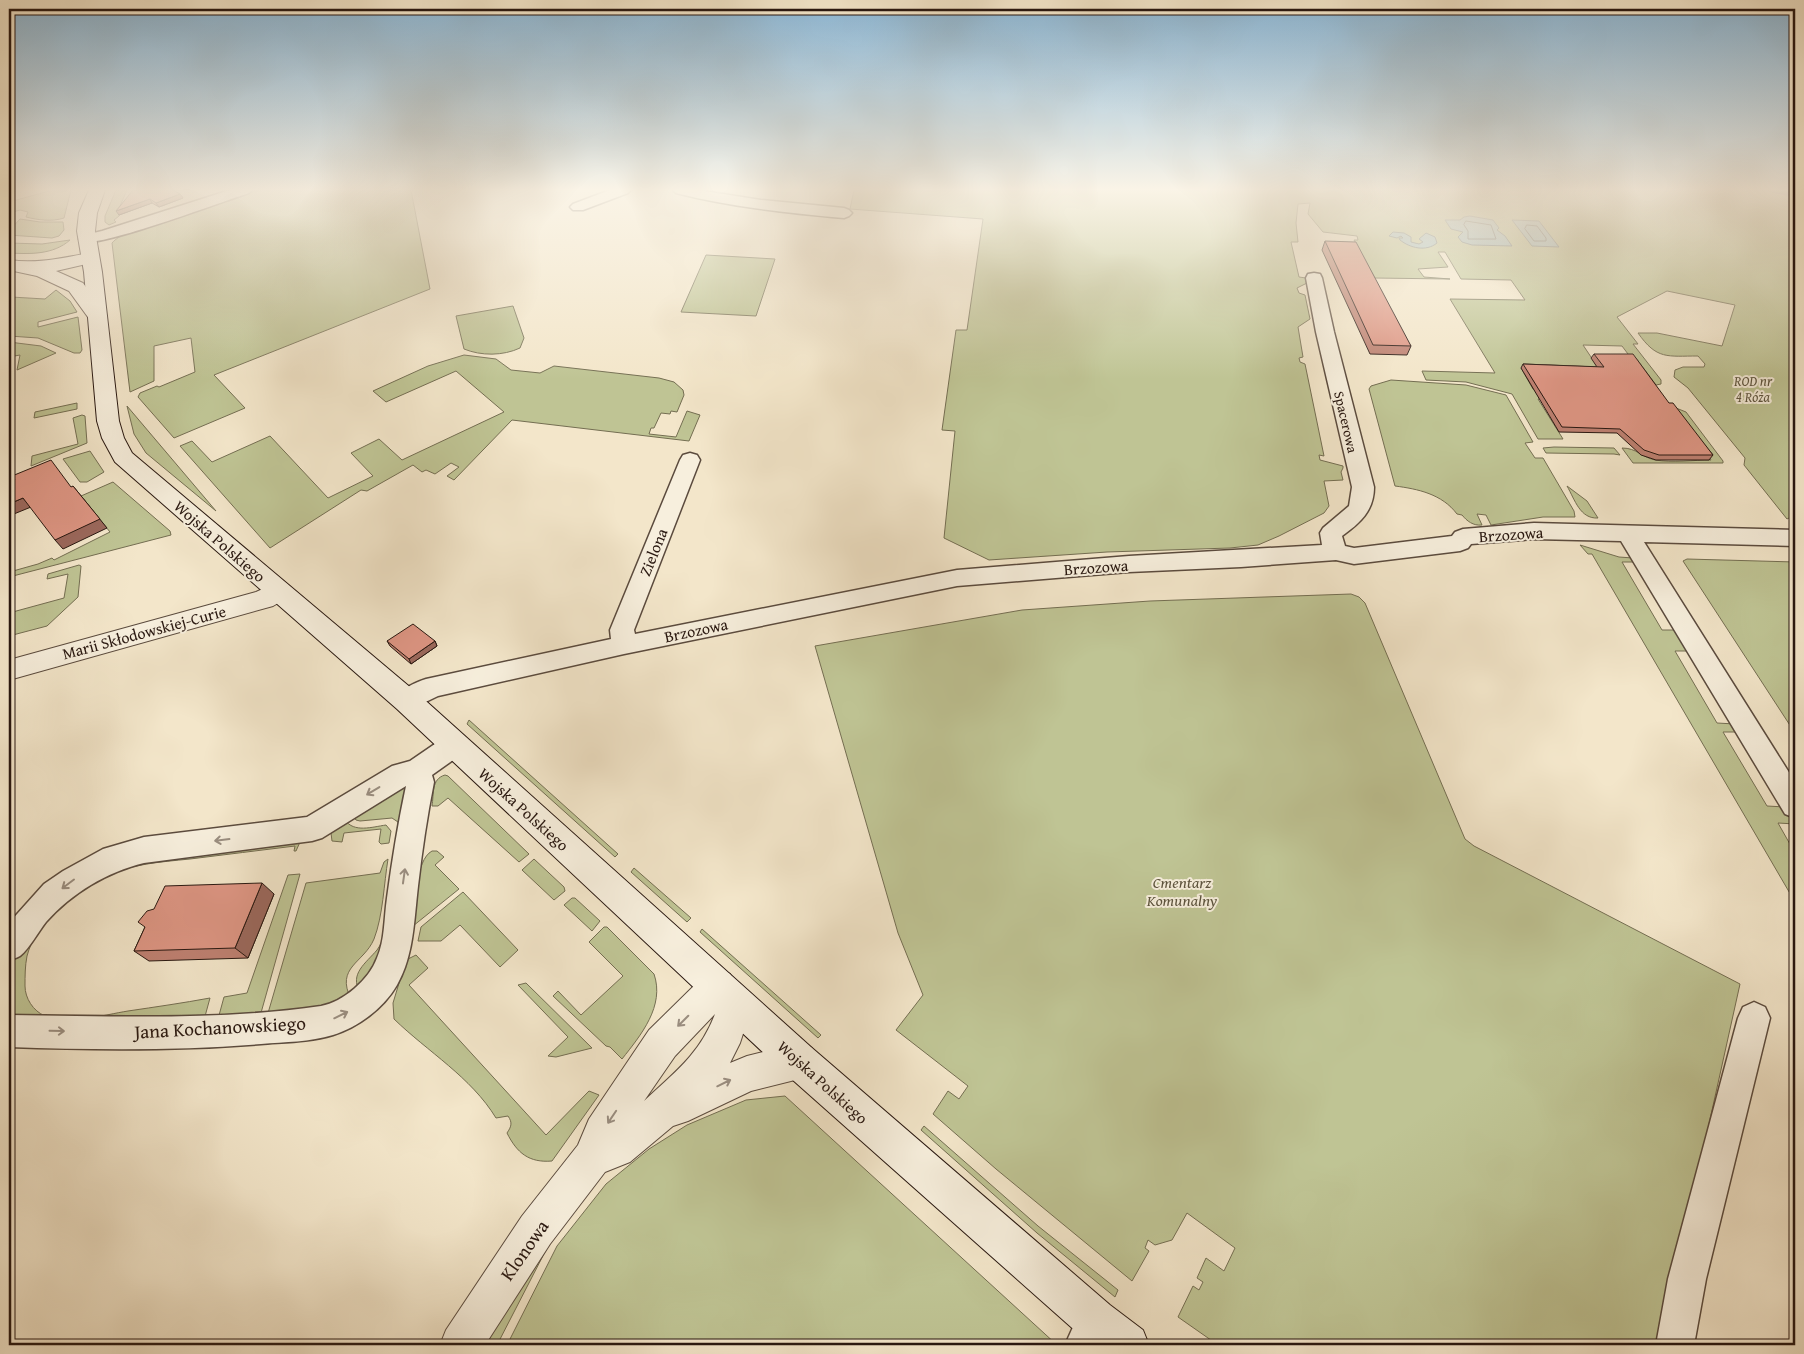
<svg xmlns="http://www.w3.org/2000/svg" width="1804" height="1354" font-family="'Gentium Book Plus',serif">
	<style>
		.green { fill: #bfc494; stroke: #746e52 }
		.water { fill: #9fbdc0; stroke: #6f7b7a }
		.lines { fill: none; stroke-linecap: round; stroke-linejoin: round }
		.shore { stroke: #646a68; stroke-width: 1 }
		.stream { stroke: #6f7b7a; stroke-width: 4.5 }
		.minor-casing { stroke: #5b4b3e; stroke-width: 3 }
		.tertiary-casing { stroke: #5b4b3e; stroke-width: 2 }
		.secondary-casing { stroke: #281710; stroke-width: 2 }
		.minor { fill: #f7efdd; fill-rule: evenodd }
		.tertiary { fill: #f7efdd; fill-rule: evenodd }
		.secondary { fill: #f7efdd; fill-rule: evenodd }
		.wall { fill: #be8071; stroke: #281710 }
		.shaded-wall { fill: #9b685c; stroke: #281710 }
		.building { fill: #dd9583; stroke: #281710 }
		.oneway { stroke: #9a8e81 }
		.labels { text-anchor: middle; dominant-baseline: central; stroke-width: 4; stroke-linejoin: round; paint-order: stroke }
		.far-park-label { font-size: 14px; font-style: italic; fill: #5d543e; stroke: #f7efdd }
		.far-street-label { font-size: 14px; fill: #281710; stroke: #f7efdd }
		.street-label { font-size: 16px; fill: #281710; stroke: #f7efdd }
		.park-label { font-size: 16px; font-style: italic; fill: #5d543e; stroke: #f7efdd }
		.near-street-label { font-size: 19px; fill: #281710; stroke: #f7efdd }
	</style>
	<rect width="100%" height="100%" fill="#f3e6ca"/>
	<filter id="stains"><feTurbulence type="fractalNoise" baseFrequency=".004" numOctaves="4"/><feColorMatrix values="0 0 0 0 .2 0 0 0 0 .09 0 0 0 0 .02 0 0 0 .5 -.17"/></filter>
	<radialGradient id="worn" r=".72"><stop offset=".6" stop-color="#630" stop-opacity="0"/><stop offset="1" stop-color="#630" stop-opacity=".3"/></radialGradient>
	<!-- green -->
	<g class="green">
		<path d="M53,190H71L64,218C52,222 38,220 26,217L28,212L20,210L9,213V202Z"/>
		<polygon points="116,190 127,190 120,206 119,216 114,220 116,222 109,225 105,222 105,216"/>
		<path d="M259,190H411L430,289L214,375L245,408L174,438L138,397L140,393L157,386L159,387L195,372L191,338L154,346V381L130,392L112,243C129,223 229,198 259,190Z"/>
		<path d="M854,190H1795V515L1787,519L1744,465L1745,458L1688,388L1674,377L1675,370L1683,367H1704L1705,364L1698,356C1667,356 1657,360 1638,333H1657L1722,346L1735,305L1667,291L1617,317L1638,344H1633L1661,380V384L1656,385L1636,358H1631L1622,346L1583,345L1601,372L1521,368L1533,389H1539L1544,399H1538L1563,439H1538L1512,394L1466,382L1426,380L1422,371L1495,373L1450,299L1525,300L1511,280L1461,279L1445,252H1438L1448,267L1418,269L1424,277L1450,279L1374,278L1354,240H1358L1357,236L1323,232L1308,214L1310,203L1298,204L1296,223L1298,242H1291L1299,277L1306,278L1307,283L1297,288L1299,293L1305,295L1310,319L1298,327L1303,357L1299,358L1300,362L1305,364L1324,456L1319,455L1320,460L1343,466V468L1341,472L1343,480L1324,481L1329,506L1324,513L1279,536L1258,545L1230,548L1107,552L989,560L944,538L955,431L942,430L956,330H967L983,219L850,209Z"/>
		<polygon points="20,219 40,222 63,222 64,230 59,236 52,238 9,235 9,231"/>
		<path d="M70,240C53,255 30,254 9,253V243L42,244Z"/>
		<polygon points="706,255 775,259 756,316 681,312"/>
		<polygon points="56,290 70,301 77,312 38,322 38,327 78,317 82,350 80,353 74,353 38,338 9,336 9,299 11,297 45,299"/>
		<path d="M513,306L524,338L520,348C503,356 481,356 464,349L456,316Z"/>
		<polygon points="9,342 41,346 56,353 17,370 20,355 9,357"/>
		<polygon points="464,355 496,359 511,370 540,373 554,366 659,378 674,382 683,390 684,395 677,412 671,411 670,414 661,413 654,428 651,428 649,434 676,437 687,411 700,415 689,441 512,420 454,480 447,476 459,467 451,463 435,474 426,470 422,472 413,465 367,491 361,490 270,548 180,446 192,441 212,462 270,436 328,498 373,476 351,453 379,439 402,460 504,412 456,371 386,402 373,391 428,366"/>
		<path d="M1391,380L1466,385L1506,395L1533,442L1525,443L1535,458H1543L1574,511L1575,517H1543L1491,525L1486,515L1477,514L1482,525C1473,526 1467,521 1462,515L1457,514C1442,494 1418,489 1395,486L1369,389L1371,386Z"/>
		<polygon points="77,403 77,409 34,418 35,412"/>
		<polygon points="127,406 216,511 146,453 134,434"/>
		<path d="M1669,408H1676L1686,412L1723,461V463H1633L1622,448C1637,448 1641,457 1655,460C1673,463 1693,460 1711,460L1703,447Z"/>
		<polygon points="82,415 85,416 87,443 31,466 32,456 78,444 73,418"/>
		<polygon points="1554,447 1614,448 1620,455 1614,454 1546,453 1543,448"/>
		<polygon points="90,451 104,472 87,482 80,482 63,459"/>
		<polygon points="113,482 170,531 171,535 9,577 9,548 11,551 13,571 38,564 52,558 54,560 110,532 81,496"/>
		<path d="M1567,486L1587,501L1598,518C1580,519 1575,500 1567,486Z"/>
		<polygon points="1580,545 1619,557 1633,558 1636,562 1622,562 1662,630 1678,630 1691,651 1675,651 1717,723 1735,724 1740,732 1723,732 1767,806 1785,807 1795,822 1795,824 1778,823 1795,853 1795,902 1592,554 1588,554"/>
		<polygon points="1687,559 1795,562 1795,733 1683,561"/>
		<polygon points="79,565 81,566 78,597 47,626 9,636 9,613 64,598 68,574 47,579 48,574"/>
		<polygon points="1351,594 1359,597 1365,603 1465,839 1474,846 1740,984 1660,1345 1218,1345 1178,1317 1193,1286 1199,1290 1203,1282 1197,1278 1206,1258 1224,1271 1235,1248 1187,1213 1172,1240 1155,1245 1148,1240 1145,1248 1149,1251 1132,1281 996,1169 933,1114 948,1091 959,1099 968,1086 896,1030 923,995 898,933 815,646 1022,610 1150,601"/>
		<polygon points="469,720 618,854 615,857 467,724"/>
		<path d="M445,775L448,776L529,854L519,862L448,798L438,806H432C434,794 431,779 445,775Z"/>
		<polygon points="409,781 399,828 398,822 392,818 360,821 356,820 350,812"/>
		<path d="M345,820C354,833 372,827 386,825L391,831L389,843L381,844L379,842L381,829L344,833L342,842L332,841L331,833Z"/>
		<path d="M300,842L296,851H294L295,846C260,850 225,855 190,859C160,862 132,864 104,876C75,888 35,924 27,956C25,966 25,976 25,986C25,998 33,1011 45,1016C70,1025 103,1015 128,1011C155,1007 183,1003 210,998L204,1020L9,1027V964L42,919L56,905L85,882L101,873L142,860Z"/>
		<path d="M432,851H437L444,857L435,865L459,889L413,926C415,907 415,860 432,851Z"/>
		<path d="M388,859C384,883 383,916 374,939C364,963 335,967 351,999L266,1020L306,883L380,873L384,862Z"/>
		<polygon points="534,859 564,887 565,891 554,900 522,870"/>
		<polygon points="634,868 691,918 687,922 631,872"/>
		<polygon points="300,874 259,1020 218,1019 224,997 247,993 288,875"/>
		<polygon points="463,892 518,950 500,967 460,925 441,941 418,941 421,927"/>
		<polygon points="572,898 575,898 600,921 592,931 564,905"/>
		<path d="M604,927H607L654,974C665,1006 641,1035 622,1059L610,1047L606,1046L553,996L558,991L581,1015L623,976L589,942Z"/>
		<polygon points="702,929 821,1035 818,1038 700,932"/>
		<path d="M385,932L389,943L360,992C349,974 366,963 377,950C381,945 383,938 385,932Z"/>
		<path d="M416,955L428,968L409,985L546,1135L589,1091L599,1095L552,1161C529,1163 517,1153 507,1133C511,1127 513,1123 508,1116L496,1118C471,1077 428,1052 394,1019L393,1003L406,960Z"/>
		<polygon points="526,983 592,1048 556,1057 548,1056 568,1037 518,985"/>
		<polygon points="785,1096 1057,1345 507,1345 557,1246 606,1184 649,1149 687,1125 746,1100"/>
		<polygon points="924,1126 1038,1226 1118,1290 1115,1297 1037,1233 921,1130"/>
		<polygon points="547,1248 497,1345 483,1345 513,1296"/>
	</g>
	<!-- water -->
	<g class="water">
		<polygon points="1470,216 1493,220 1499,228 1497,230 1505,236 1512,246 1472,245 1462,242 1458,237 1463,232 1451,229 1445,220 1460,220 1464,217"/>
		<polygon points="1512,220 1539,221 1559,247 1532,246"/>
		<path d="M1393,232L1404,233L1411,237V242L1419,244L1423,242L1419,239L1426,233L1435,237L1437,243C1426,252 1410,248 1400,240L1399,238H1403L1401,236L1397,238L1389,236Z"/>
	</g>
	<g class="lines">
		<!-- shore -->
		<g class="shore">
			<polygon points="1466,221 1491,225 1496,239 1468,239 1468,231 1464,225"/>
			<polygon points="1527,225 1537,226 1546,238 1546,241 1534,241 1525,229"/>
		</g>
		<!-- stream -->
		<polyline class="stream" points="1771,190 1795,195"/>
		<!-- minor casing -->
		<g class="minor-casing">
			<g id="minor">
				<path d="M230,190H252L249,193C221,202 102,247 81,242L79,239L81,236L102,231Z"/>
				<polygon points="610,190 631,190 628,193 583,210 573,210 570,207 573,204"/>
				<path d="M673,190H698L761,200L844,208L849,210L852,213L849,216L844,218C787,213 731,207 676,193Z"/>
				<path d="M1314,273L1320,274L1322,278L1334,332L1374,487C1374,511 1360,523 1342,536L1345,546L1354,548L1452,536L1455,532L1463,529L1534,523L1795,530V546L1644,542L1795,782V818L1785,814L1621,541L1534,539L1471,544L1468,548L1460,551L1354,564L1336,560L1241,567L1129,572L957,586L624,654L438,696L407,711L398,708L394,701C400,689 414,683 426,679L611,639L610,630L680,460L683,455L690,453L697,455L700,460L634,630L635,634L957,570L1129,556L1322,545L1320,533L1323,528L1349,506L1352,487L1316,332L1306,278L1308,274Z"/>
				<path d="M454,734L463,737L467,745L463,753L432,775L434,782C427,817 422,851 418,886C414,920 414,955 397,985C383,1009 358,1027 333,1035C310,1042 285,1042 261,1044C178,1051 92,1050 9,1047V1015C112,1016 218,1021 321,1006C343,1002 369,980 377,958C385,940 384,918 387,898C392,861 398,823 406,786L322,838L312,841L144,863C107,872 72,893 46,922C38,932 30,948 20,956C17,958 12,959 9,960V923L44,884L63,871L103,849L144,837L307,817L392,766L410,761L445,737Z"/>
				<polygon points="1754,1002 1765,1007 1770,1018 1706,1279 1694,1345 1656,1345 1668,1279 1738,1018 1743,1007"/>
				<polygon points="1095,1301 1108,1307 1114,1320 1103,1345 1065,1345 1082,1307"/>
			</g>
		</g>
		<!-- tertiary casing -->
		<g class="tertiary-casing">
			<g id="tertiary">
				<path d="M89,253L95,254L98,258L95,262L56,271L83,283L107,316L104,320L97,322L90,320L69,291L37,276L9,270L10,260C36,264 63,258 89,253Z"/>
				<polygon points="278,582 287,584 291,591 287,598 273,606 9,680 9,660 256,592"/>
				<path d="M718,969L730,974L735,986L748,991L753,1003L740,1043L730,1063L747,1056L799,1043L812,1048L817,1061L812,1074L799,1079L751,1091L688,1121L673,1126L630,1162L605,1172L550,1244L485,1345H440L446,1330L522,1216L578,1145L589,1119L649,1030L706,974ZM715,1014C700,1054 674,1073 644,1101L675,1056Z"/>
			</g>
		</g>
		<!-- secondary casing -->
		<g class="secondary-casing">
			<polygon id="secondary" points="89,190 105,190 97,213 95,231 102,272 119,421 124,438 132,453 417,693 812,1048 1110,1305 1143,1330 1149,1345 1094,1345 1080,1335 786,1074 397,709 115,462 102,438 97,421 84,272 77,231 79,213"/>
		</g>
		<!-- minor -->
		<use href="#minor" class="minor"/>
		<!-- tertiary -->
		<use href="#tertiary" class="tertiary"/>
		<!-- secondary -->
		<use href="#secondary" class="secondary"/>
	</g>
	<!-- wall -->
	<g class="wall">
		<polygon points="133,190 180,194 183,198 159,207 152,203 119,215"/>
		<polygon points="1325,241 1411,346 1407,355 1370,354 1322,250"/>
		<polygon points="1594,354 1669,403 1713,455 1709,460 1656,460 1641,455 1617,433 1559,432 1521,368 1523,364 1597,367 1591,358"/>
		<polygon points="387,641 435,641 437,646 411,664 390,646"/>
		<polygon points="274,894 248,958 149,961 134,951 145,927"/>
	</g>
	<!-- shaded-wall -->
	<g class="shaded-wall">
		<polygon points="180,194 183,198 159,207 156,203"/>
		<polygon points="150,199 152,203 119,215 116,211"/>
		<polygon points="73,486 107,528 63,549 55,540"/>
		<polygon points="23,498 31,507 9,516 9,504"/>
		<polygon points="435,641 437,646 411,664 409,659"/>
		<polygon points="262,883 274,894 248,958 235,948"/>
	</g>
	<!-- building -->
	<g class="building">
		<polygon points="133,190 173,190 180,194 156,203 150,199 116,211"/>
		<polygon points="1325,241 1356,242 1411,346 1373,345"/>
		<polygon points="1594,354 1633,354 1669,403 1673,403 1713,455 1659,455 1644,450 1620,429 1562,427 1523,364 1604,367"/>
		<polygon points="51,460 71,487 73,486 100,519 55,540 23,498 9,504 9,483 15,480 12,476"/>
		<polygon points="413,624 435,641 409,659 387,641"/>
		<polygon points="262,883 235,948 134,951 145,927 138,922 147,911 154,909 165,886"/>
	</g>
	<!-- one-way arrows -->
	<defs><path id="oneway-shaft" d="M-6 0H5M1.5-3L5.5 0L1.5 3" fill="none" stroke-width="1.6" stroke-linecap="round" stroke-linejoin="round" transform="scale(1.25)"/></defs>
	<g class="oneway">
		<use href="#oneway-shaft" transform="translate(373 791) rotate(149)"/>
		<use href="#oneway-shaft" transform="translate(222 840) rotate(173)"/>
		<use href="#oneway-shaft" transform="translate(404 876) rotate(-82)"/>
		<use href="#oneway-shaft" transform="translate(68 884) rotate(143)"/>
		<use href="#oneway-shaft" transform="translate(341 1015) rotate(-26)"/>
		<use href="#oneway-shaft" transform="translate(683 1021) rotate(135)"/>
		<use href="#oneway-shaft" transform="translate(57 1031) rotate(1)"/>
		<use href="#oneway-shaft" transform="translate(724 1083) rotate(-26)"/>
		<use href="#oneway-shaft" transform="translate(612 1117) rotate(124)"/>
	</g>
	<!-- sky -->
	<linearGradient id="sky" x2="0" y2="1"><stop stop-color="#8bb8d8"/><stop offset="0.5" stop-color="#faf4e7"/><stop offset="1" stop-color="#faf4e7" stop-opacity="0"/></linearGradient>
	<rect width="1804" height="379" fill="url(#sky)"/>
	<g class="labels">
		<!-- far-park labels -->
		<g class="far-park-label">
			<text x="1753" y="381">ROD nr<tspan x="1753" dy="16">4 Róża</tspan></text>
		</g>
		<!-- far-street labels -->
		<g class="far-street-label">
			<text transform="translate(1346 422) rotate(77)">Spacerowa</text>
		</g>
		<!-- street labels -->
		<g class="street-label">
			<text transform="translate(1511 534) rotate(-4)">Brzozowa</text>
			<text transform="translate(220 541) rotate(41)">Wojska Polskiego</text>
			<text transform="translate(653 552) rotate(-68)">Zielona</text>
			<text transform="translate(1096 567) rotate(-4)">Brzozowa</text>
			<text transform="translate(696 630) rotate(-12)">Brzozowa</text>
			<text transform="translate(144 632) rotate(-15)">Marii Skłodowskiej-Curie</text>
			<text transform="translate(524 809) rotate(42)">Wojska Polskiego</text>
			<text transform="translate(823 1082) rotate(42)">Wojska Polskiego</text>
		</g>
		<!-- park labels -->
		<g class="park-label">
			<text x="1182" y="882">Cmentarz<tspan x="1182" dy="18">Komunalny</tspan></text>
		</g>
		<!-- near-street labels -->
		<g class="near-street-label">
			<text transform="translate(220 1027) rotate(-3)">Jana Kochanowskiego</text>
			<text transform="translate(524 1250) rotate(-55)">Klonowa</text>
		</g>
	</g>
	<!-- margin -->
	<rect width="1804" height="1354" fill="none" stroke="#f3e6ca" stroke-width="30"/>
	<rect x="10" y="10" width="1784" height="1334" fill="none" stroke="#281710" stroke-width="2.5"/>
	<rect x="15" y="15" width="1774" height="1324" fill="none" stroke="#281710"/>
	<rect width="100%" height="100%" filter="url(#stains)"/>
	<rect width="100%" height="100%" fill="url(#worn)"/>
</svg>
